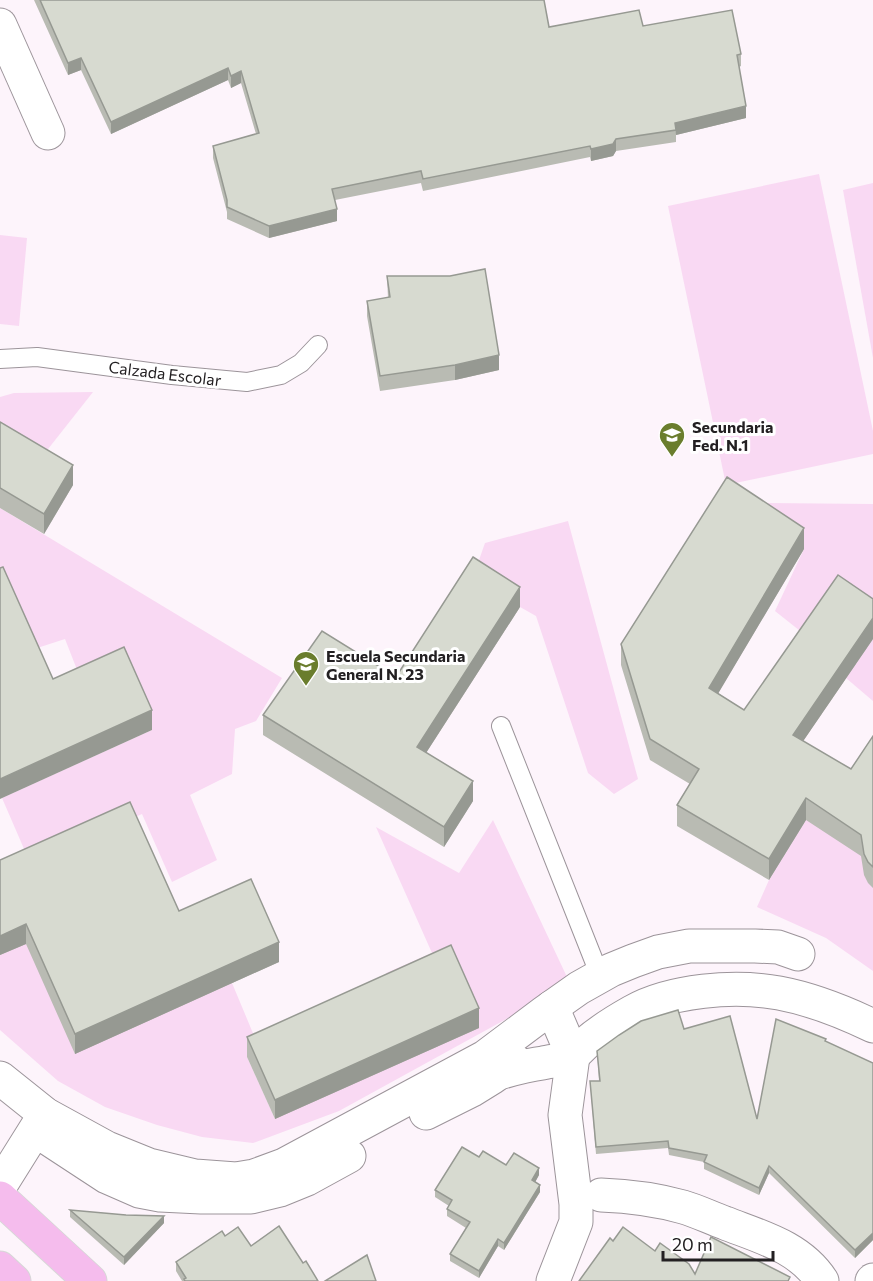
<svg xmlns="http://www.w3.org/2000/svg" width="873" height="1281" font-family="Commissioner,sans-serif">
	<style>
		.green { fill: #f9d9f3 }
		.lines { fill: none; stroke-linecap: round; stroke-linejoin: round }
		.lane-casing { stroke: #9c949a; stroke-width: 20 }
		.street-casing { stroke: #9c949a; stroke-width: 35 }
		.primary-casing { stroke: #d7d7d7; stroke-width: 35 }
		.lane { stroke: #fff; stroke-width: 18 }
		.street { stroke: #fff; stroke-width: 33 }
		.primary { stroke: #f5bced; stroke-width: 33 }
		.wall { fill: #b9bbb3 }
		.shaded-wall { fill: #969992 }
		.building { fill: #d7dad0; stroke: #969992; stroke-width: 1.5 }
		.labels { text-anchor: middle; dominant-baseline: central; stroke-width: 6; stroke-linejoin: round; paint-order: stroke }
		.street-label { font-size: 16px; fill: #232022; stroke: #fff }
		.poi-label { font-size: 16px; font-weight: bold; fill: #232022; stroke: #fff; text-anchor: start }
	</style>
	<rect width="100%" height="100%" fill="#fdf4fb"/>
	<!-- green -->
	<g class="green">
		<polygon points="819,174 873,431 873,454 726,485 668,206"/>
		<polygon points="873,183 873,358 843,190"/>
		<polygon points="0,235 27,238 19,326 0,324"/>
		<polygon points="93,392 37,463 0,442 0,397 14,393"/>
		<polygon points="766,503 873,504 873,620 809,638 775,611 804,549"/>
		<polygon points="0,508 282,678 256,721 235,729 232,774 190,795 217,860 172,882 142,814 31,865 2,798 152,730 83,685 65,639 31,650 0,588"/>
		<polygon points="568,521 638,779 614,794 588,773 536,616 520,607 473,577 485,543"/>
		<polygon points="873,639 873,701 846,678"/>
		<polygon points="873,777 873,971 826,938 757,907 769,880 831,779"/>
		<polygon points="493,820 567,977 512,1016 339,1111 253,1143 202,1137 157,1125 105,1107 58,1081 0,1030 0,955 70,924 75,1053 232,983 260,1050 247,1057 275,1119 394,990 386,973 432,953 376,827 459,873"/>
	</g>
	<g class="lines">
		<!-- lane casing -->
		<g class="lane-casing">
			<g id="lane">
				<polyline points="0,359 37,357 172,375 247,382 281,375 301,363 318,345"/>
				<polyline points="501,726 600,976"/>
			</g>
		</g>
		<!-- street casing -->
		<g class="street-casing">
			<g id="street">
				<polyline points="0,25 48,133"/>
				<polyline points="552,1007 573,1056 565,1115 576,1204 576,1222 553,1281"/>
				<path d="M499,1073C513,1069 528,1065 543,1063C550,1061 558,1061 565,1059C575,1056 579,1049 586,1043C600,1031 616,1021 632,1012C671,990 734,985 779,993C811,999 844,1012 873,1026"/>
				<polyline points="0,1078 45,1114 107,1148 149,1165 195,1176 236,1179 254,1176 284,1165 485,1057 545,1012 579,988 611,970 633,961 658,952 689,946 755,946 778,947 798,954"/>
				<polyline points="426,1113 472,1090 493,1077 515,1061"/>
				<polyline points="49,1139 107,1177 139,1191 160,1195 201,1197 251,1197 280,1190 307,1179 349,1156"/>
				<polyline points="0,1186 45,1114"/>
				<path d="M601,1195C627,1196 658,1200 683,1207C697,1211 711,1218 725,1223C761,1237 800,1247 822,1281"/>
				<polyline points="872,1281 873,1280"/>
			</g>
		</g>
		<!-- primary casing -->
		<g class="primary-casing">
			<g id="primary">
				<polyline points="0,1198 90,1281"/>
				<polyline points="0,1268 14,1281"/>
			</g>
		</g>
		<!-- lane -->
		<use href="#lane" class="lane"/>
		<!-- street -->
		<use href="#street" class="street"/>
		<!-- primary -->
		<use href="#primary" class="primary"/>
	</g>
	<!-- wall -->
	<g class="wall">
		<polygon points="34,0 544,0 549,27 643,26 741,54 741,66 739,67 746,118 676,135 676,142 616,151 613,156 591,161 590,157 423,191 421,183 335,200 337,221 269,238 227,219 227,212 213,158 213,146 256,134 241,83 231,88 228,80 111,134 81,70 68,75"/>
		<polygon points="387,276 499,370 455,380 380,391 367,316 367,301 388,298"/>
		<polygon points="0,422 73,485 44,534 0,508"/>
		<polygon points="804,549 718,693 744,710 873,639 803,741 851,769 873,736 873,888 868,883 864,875 861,856 806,820 769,880 677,826 677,805 690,784 650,760 621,665 621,644"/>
		<polygon points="520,607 426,753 473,801 444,847 263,735 263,715 396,677"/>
		<polygon points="0,860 179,911 279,962 75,1054 26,944 0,955"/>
		<polygon points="479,1028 275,1119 247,1057 247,1037"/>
		<polygon points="684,1029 757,1119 826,1042 873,1063 873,1240 855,1258 769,1173 759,1195 704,1169 704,1162 669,1155 668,1148 596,1154 590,1081 599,1081 597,1051"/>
		<polygon points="506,1165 539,1175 535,1182 540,1192 504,1250 498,1246 479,1278 450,1261 450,1254 466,1228 447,1216 447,1209 449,1206 435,1197 435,1190"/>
		<polygon points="70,1210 164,1223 124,1265 70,1217"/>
		<polygon points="225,1236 251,1246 303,1263 318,1281 182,1281 176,1271 176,1262"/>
	</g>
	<!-- shaded-wall -->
	<g class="shaded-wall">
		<polygon points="81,58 81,70 68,75 68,63"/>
		<polygon points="228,68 228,80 111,134 111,122"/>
		<polygon points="241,71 241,83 231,88 231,76"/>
		<polygon points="746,106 746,118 676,135 675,123"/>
		<polygon points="616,139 616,151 613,156 591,161 591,149"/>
		<polygon points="337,209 337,221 269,238 269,226"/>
		<polygon points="499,355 499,370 455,380 455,365"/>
		<polygon points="73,465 73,485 44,534 44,514"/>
		<polygon points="804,528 804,549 709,709 709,688"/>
		<polygon points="520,587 520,607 417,767 417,747"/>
		<polygon points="873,618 873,639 793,756 793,735"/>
		<polygon points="152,710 152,730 0,799 0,779"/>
		<polygon points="473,781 473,801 444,847 444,827"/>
		<polygon points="806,798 806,820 769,880 769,859"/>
		<polygon points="26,924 26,944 0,955 0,936"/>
		<polygon points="279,942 279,962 75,1054 75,1034"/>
		<polygon points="479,1008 479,1028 275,1119 275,1100"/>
		<polygon points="769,1166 769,1173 759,1195 759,1188"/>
		<polygon points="539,1168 539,1175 532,1188 532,1180"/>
		<polygon points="540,1185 540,1192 504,1250 504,1243"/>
		<polygon points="164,1216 164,1223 124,1265 124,1257"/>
		<polygon points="873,1233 873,1240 855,1258 855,1250"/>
		<polygon points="498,1239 498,1246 479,1278 479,1271"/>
	</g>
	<!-- building -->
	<g class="building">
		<polygon points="40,0 544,0 549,27 639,10 643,26 732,10 741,54 737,55 746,106 675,123 676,130 616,139 613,144 591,149 590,146 423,179 421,171 332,189 337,209 269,226 227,207 227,200 213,146 259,133 241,71 231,76 228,68 111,122 81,58 68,63"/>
		<polygon points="485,269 499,355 455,365 380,376 367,301 390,297 387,276 450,276"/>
		<polygon points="0,422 73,465 44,514 0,488"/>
		<polygon points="727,477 804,528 709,688 744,710 838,575 873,599 873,618 793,735 851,769 873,736 873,867 868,862 864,854 861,835 806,798 769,859 677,805 699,769 650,739 621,644"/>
		<polygon points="473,557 520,587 417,747 473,781 444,827 263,715 322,631 396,677"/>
		<polygon points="3,567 53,679 124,647 152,710 0,779 0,568"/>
		<polygon points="130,802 179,911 251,879 279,942 75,1034 26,924 0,936 0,860"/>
		<polygon points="451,945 479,1008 275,1100 247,1037"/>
		<polygon points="678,1010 684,1029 730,1016 757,1119 776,1019 826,1039 825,1041 873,1063 873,1233 855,1250 769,1166 759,1188 704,1162 707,1155 669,1148 668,1141 596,1147 590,1081 600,1081 597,1051 619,1035 641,1021"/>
		<polygon points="462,1147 479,1157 483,1151 506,1165 514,1153 539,1168 532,1180 540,1185 504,1243 498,1239 479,1271 450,1254 470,1222 447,1209 452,1200 435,1190"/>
		<polygon points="70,1210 126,1215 164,1216 124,1257"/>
		<polygon points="279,1226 303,1263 306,1261 318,1281 185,1281 184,1279 186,1278 176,1262 222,1231 225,1236 238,1227 251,1246"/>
		<polygon points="623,1227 655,1251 660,1243 689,1264 695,1274 711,1237 790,1277 788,1281 579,1281 610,1238 613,1241"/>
		<polygon points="367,1255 376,1281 325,1281"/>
	</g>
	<!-- icons -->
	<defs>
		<g id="school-pin" transform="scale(1.35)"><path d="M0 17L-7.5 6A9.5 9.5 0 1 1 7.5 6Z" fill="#6a7d2d" stroke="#fff"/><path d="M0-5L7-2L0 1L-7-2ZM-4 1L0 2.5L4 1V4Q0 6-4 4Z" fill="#fff"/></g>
	</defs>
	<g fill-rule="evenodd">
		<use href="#school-pin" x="672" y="435"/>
		<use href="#school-pin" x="306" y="664"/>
	</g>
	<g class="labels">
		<!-- street labels -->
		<g class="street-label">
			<text transform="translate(165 373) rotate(7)">Calzada Escolar</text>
		</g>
		<!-- poi labels -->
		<g class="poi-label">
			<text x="692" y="426">Secundaria<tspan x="692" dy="18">Fed. N.1</tspan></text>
			<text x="326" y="655">Escuela Secundaria<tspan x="326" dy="18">General N. 23</tspan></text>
		</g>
	</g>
	<!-- scale -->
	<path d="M663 1251v9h110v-9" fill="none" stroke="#232022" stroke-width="3"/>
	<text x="672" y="1251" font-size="18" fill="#232022" stroke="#ffffff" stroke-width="4.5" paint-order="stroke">20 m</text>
</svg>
